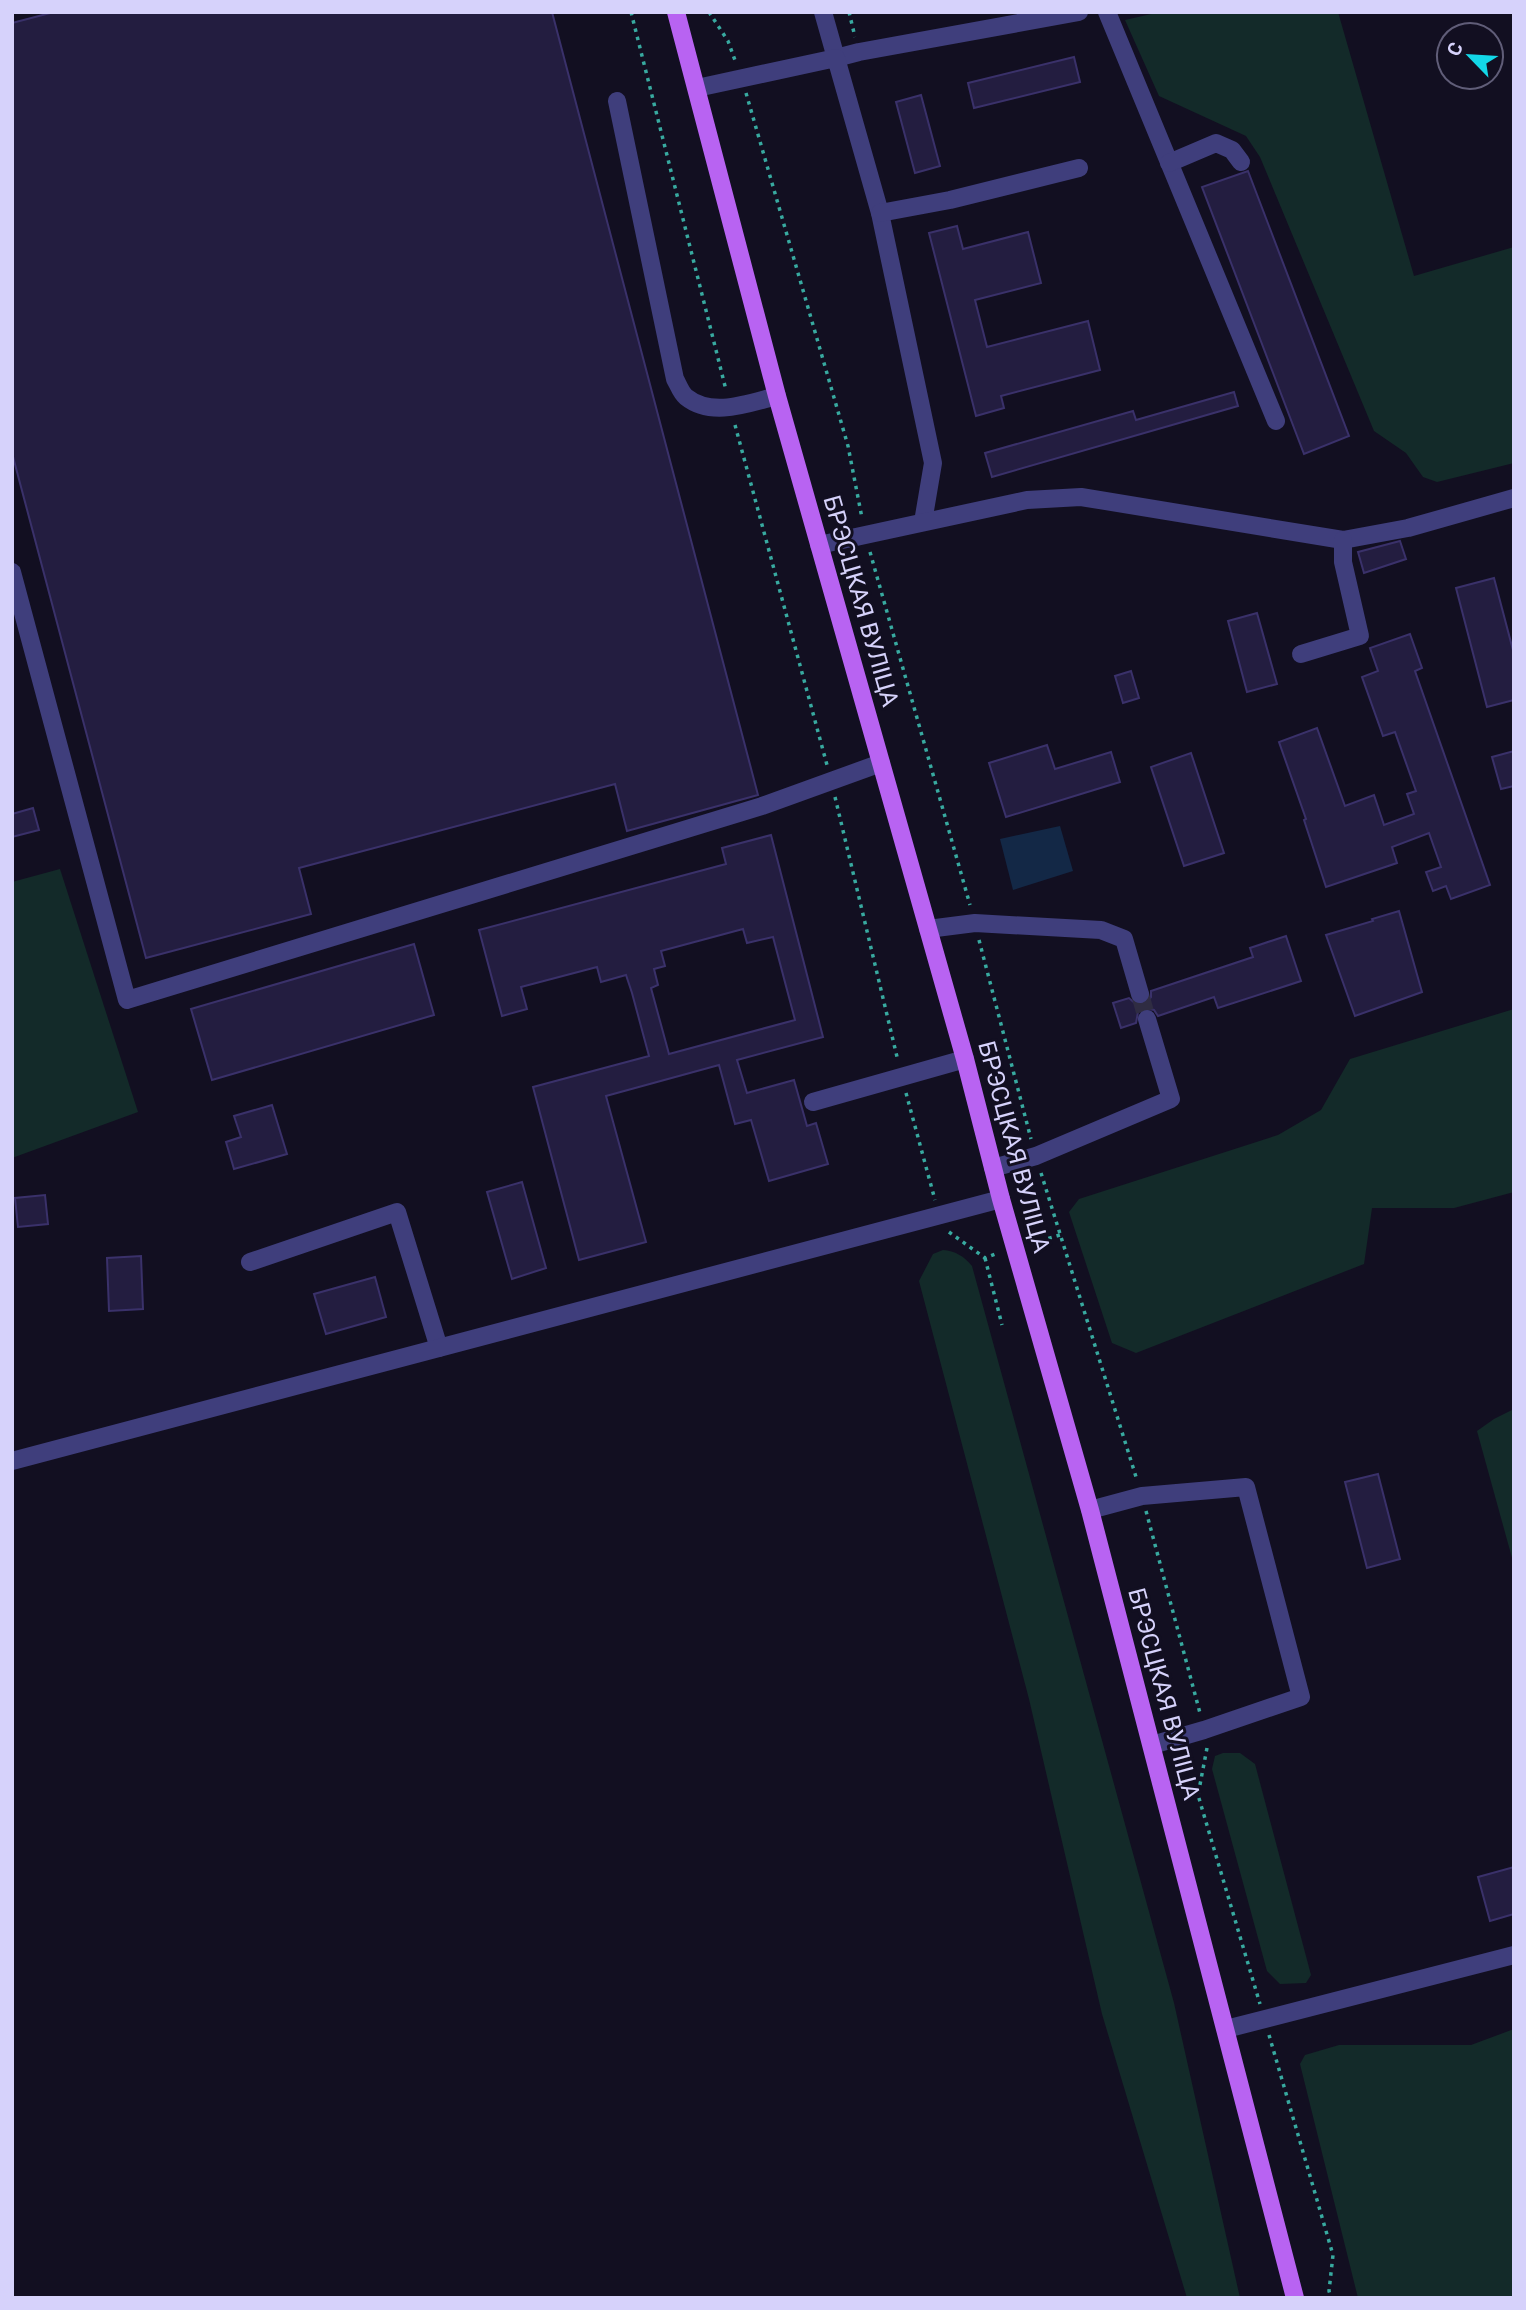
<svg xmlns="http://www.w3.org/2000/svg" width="1526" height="2310" font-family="Roboto,sans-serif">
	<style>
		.green { fill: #132a29 }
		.water { fill: #132846 }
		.building { fill: #231d40; stroke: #3a316a; stroke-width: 2; fill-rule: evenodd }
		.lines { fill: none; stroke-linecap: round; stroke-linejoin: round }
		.minor-tunnel { stroke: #2f2c42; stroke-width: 18; stroke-dasharray: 18 9; stroke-linecap: butt }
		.path { stroke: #38aaa0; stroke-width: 3.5; stroke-dasharray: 3.5 5; stroke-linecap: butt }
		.minor { stroke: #3f3e7c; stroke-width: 18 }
		.major { stroke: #b863f2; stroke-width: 18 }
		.labels { text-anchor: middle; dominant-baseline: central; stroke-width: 6; stroke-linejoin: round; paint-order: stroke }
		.street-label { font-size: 24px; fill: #d6d2fb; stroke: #120f21 }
	</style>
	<rect width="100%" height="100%" fill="#120f21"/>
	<!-- green -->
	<g class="green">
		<polygon points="1160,12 1338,12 1414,276 1514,247 1514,463 1437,482 1423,477 1406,453 1374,431 1260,157 1246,136 1159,96 1125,20"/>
		<polygon points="60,869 138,1112 12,1158 12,882"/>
		<polygon points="1514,1009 1514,1192 1454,1208 1372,1208 1364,1264 1136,1353 1112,1343 1069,1212 1079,1199 1278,1135 1321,1110 1350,1059"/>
		<path d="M943,1250C955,1251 964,1256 972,1266L1174,2003L1240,2298H1187L1102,2014L1029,1699L919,1281L933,1254Z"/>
		<polygon points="1514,1409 1514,1565 1477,1431 1494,1419"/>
		<polygon points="1223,1753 1240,1753 1255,1764 1311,1975 1306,1983 1280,1984 1267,1971 1212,1769 1215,1756"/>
		<polygon points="1514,2029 1514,2298 1358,2298 1300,2064 1305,2055 1339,2045 1471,2045"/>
	</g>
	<!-- water -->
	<polygon class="water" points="1060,826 1073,871 1013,890 1000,839"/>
	<!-- building -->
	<g class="building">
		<polygon points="54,12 552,12 758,795 627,831 615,784 299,868 311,914 146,958 12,453 12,23"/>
		<polygon points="1074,57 1080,82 974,108 968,83"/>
		<polygon points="921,95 940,166 915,173 896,102"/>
		<polygon points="1248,171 1349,436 1304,454 1202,187"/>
		<polygon points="957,226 963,249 1028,232 1041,283 975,300 987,347 1088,321 1100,370 1001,396 1004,408 976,416 929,233"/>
		<polygon points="1234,392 1238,406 992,477 985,453 1133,411 1136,420"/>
		<polygon points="1400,541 1406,559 1364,573 1358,552"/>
		<polygon points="1494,578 1514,654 1514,700 1487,707 1456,588"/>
		<polygon points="1257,613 1277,684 1247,692 1228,621"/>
		<polygon points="1410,634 1422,668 1415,671 1490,885 1451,899 1446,886 1433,891 1426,872 1441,867 1429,833 1392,847 1397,863 1326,887 1304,820 1306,819 1279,742 1317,728 1345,806 1374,795 1384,825 1414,814 1407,794 1416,791 1395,732 1383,736 1362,677 1378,671 1370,648"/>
		<polygon points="1131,671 1139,698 1123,703 1115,676"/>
		<polygon points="1047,745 1055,769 1111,752 1120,782 1006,817 989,763"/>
		<polygon points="1514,751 1514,786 1501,789 1492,757"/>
		<polygon points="1191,753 1224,853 1184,866 1151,767"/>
		<polygon points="33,808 39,830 12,837 12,814"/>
		<path d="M771,835L823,1037L737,1060L747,1093L794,1080L807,1126L816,1123L828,1164L769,1181L751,1120L735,1124L719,1065L606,1096L646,1242L579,1260L533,1087L649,1056L632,993L626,975L601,982L597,967L521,987L527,1009L502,1016L479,930L726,864L722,848ZM743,929L747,943L773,937L795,1020L669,1054L651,988L658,985L654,969L665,966L661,951Z"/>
		<polygon points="1399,911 1422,992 1355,1016 1326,935 1373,921 1372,919"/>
		<polygon points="1286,936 1301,981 1218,1008 1214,997 1158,1016 1154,1010 1144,1008 1138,1012 1136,1023 1121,1028 1113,1003 1129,998 1137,1005 1144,1005 1151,997 1151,991 1253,957 1250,948"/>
		<polygon points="414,944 434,1015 212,1080 191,1009"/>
		<polygon points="272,1105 287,1154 234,1169 226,1142 241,1137 234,1116"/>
		<polygon points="522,1182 546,1268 512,1279 487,1192"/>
		<polygon points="45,1195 48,1224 18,1227 15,1198"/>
		<polygon points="141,1256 143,1309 109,1311 107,1258"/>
		<polygon points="375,1277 386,1317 326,1334 314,1294"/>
		<polygon points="1378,1474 1400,1559 1367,1568 1345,1482"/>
		<polygon points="1514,1867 1514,1914 1490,1921 1478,1877"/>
	</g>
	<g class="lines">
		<!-- minor-tunnel -->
		<polyline class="minor-tunnel" points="1140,994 1147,1019"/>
		<!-- path -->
		<g class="path">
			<polyline points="631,12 726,390"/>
			<polyline points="709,12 728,41 736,63"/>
			<polyline points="849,12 855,37"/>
			<polyline points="746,93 848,446 862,518"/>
			<polyline points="735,425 827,765"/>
			<polyline points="870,552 970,905"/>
			<polyline points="835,797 898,1061"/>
			<polyline points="979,940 1031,1139"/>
			<polyline points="906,1093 935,1200"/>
			<polyline points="1041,1173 1137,1480"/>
			<polyline points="949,1232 985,1258 998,1253"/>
			<polyline points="1032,1243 1060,1235"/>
			<polyline points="985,1258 1002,1325"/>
			<polyline points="1146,1511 1200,1713"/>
			<polyline points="1207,1748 1198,1795 1260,2004"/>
			<polyline points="1269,2035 1333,2255 1329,2291 1331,2298"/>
		</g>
		<!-- minor -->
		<g class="minor">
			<polyline points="823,12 836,58 859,52 1079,12"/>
			<polyline points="1107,12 1276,421"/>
			<polyline points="697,88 836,58 880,213 933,463 923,522"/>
			<path d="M617,101L675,379C678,384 681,393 686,397C712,418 749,403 777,396"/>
			<polyline points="1169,163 1216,143 1232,150 1241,162"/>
			<polyline points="880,213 950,200 1079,168"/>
			<polyline points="819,545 1027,500 1081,497 1343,540 1408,528 1514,498"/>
			<polyline points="12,572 127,1000 762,806 881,763"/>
			<polyline points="1301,654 1360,636 1343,562 1343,540"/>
			<polyline points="928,929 975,923 1101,930 1124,939 1140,994"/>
			<polyline points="813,1102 965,1059"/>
			<polyline points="993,1168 1036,1156 1171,1099 1147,1019"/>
			<polyline points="250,1262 397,1212 439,1348"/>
			<polyline points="12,1461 1001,1199"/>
			<polyline points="1090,1510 1142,1496 1246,1487 1301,1697 1204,1730 1152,1745"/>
			<polyline points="1226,2029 1514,1955"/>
		</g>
		<!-- major -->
		<polyline class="major" points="676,12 777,396 965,1059 1001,1199 1090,1510 1295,2298"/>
	</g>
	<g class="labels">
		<!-- street labels -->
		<g class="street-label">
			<text transform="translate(861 601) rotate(74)">БРЭСЦКАЯ ВУЛІЦА</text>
			<text transform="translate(1014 1147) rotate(75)">БРЭСЦКАЯ ВУЛІЦА</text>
			<text transform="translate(1164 1694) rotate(75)">БРЭСЦКАЯ ВУЛІЦА</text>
		</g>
	</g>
	<!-- border -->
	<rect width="1526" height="2310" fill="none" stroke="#d6d2fb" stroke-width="28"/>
	<!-- north arrow -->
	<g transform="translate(1470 56) rotate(295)"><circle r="33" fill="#120f21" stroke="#605d78" stroke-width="2"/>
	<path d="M0-5L12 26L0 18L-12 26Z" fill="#13d7e7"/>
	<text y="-10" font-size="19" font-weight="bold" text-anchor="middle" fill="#d6d2fb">С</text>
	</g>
</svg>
